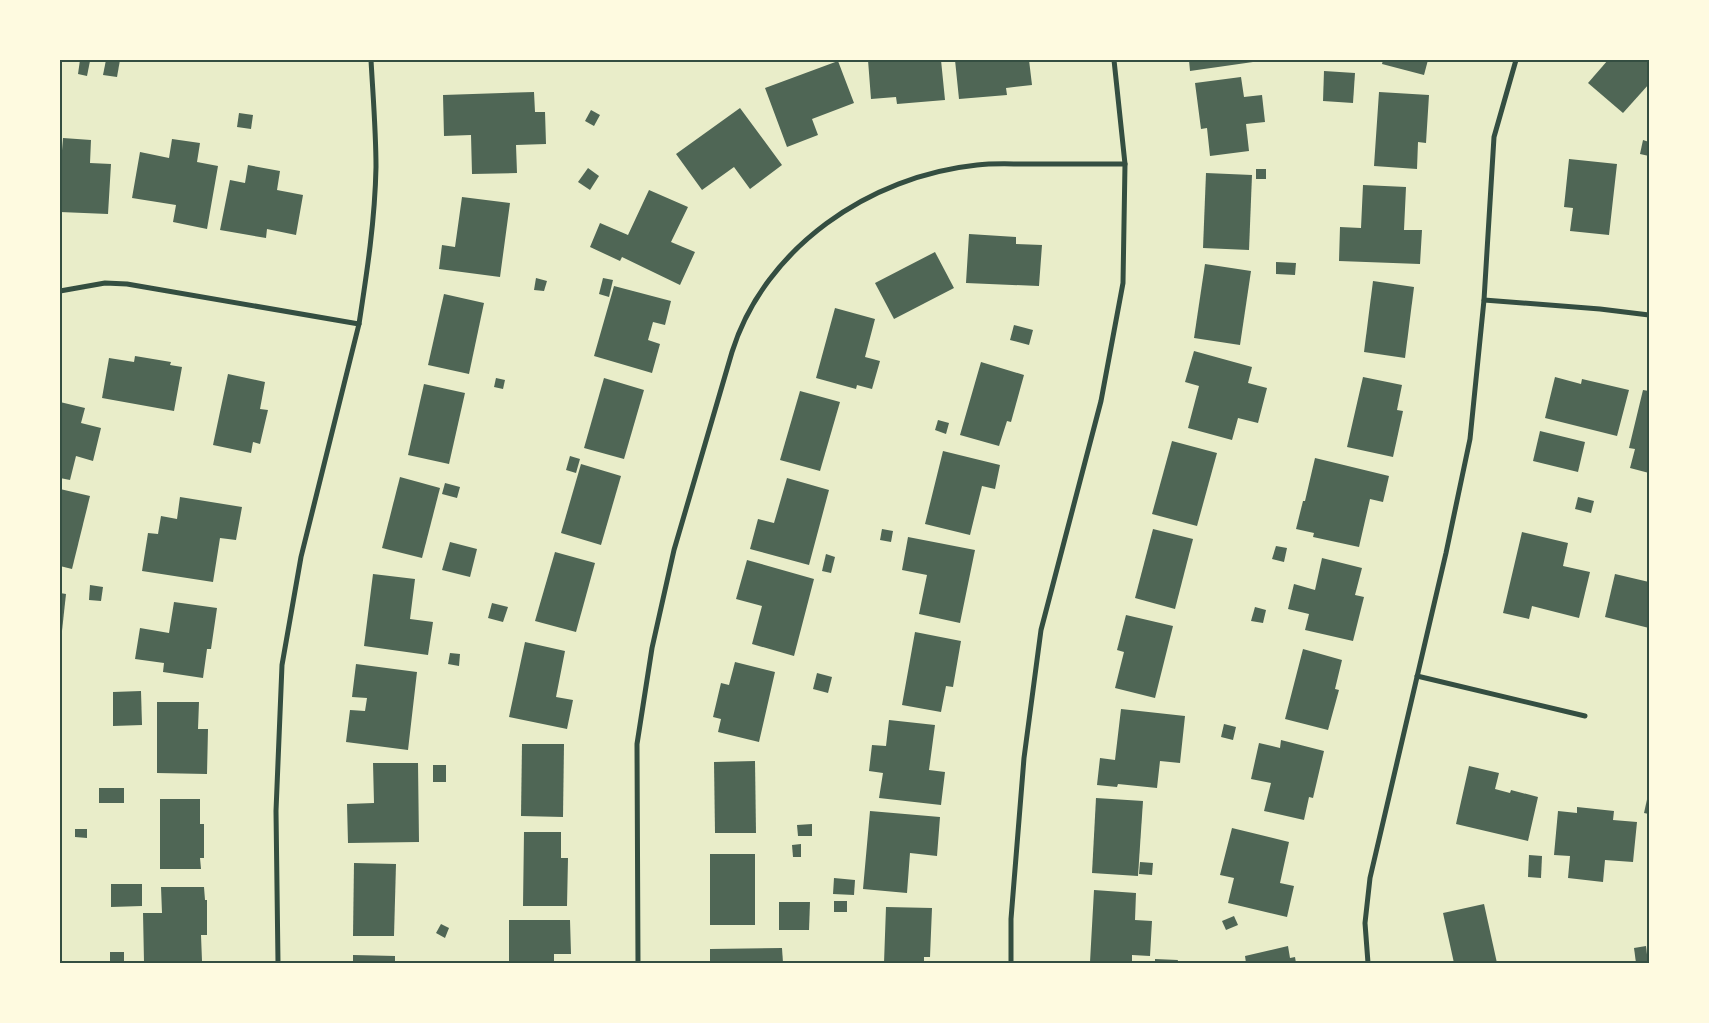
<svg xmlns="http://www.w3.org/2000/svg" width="1709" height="1023" font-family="'IBM Plex Sans',sans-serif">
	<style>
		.building { fill: #4f6655 }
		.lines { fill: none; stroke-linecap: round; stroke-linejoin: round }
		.minor { stroke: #344e41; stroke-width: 5 }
		.neatline { fill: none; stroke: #344e41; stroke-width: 2 }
	</style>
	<rect width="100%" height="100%" fill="#e9edc9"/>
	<!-- building -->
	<g class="building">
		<polygon points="80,60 90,61 87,76 78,74"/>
		<polygon points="106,60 120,60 117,77 103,75"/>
		<polygon points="868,60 941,60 945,100 897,104 896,97 871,99"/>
		<polygon points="955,60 1029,60 1032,85 1006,88 1007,95 959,99"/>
		<polygon points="1189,60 1253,60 1253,62 1190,71"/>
		<polygon points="1383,60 1428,60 1424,75 1382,64"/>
		<polygon points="1608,60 1649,60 1649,84 1623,113 1588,83"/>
		<polygon points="838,61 854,103 812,119 818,135 787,147 765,88"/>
		<polygon points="1324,71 1355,73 1353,103 1323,101"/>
		<polygon points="1241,77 1244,97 1262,95 1265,122 1246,124 1249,151 1210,156 1207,128 1201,129 1195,83"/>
		<polygon points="534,92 535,112 545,112 546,144 516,145 517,173 472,174 471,135 444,136 443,95"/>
		<polygon points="1379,92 1429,95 1426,143 1418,142 1417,169 1374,166"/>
		<polygon points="740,108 782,165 750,189 734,167 702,190 676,154"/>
		<polygon points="591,110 600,115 594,126 585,121"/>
		<polygon points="239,113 253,115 251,129 237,127"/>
		<polygon points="63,138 91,140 90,163 111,164 108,214 60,212 60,163 61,163"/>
		<polygon points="172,139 200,143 197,162 218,166 207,229 173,222 176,205 132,198 140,152 169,158"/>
		<polygon points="1643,140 1649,142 1649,156 1640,154"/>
		<polygon points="1569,159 1617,164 1609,235 1570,231 1573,208 1564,207"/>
		<polygon points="248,165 280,171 277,190 303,195 296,235 267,229 266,238 220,230 230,180 245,183"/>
		<polygon points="588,168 599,176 590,190 578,182"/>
		<rect x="1256" y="169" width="10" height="10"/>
		<polygon points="1206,173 1252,175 1249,250 1203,248"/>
		<polygon points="1363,185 1406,187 1404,230 1422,230 1420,264 1339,261 1340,227 1361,228"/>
		<polygon points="649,190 688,207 671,242 695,252 680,285 622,257 620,261 590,247 600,223 628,235"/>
		<polygon points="462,197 510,203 500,277 439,269 442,245 455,247"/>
		<polygon points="969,234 1016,237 1016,244 1042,245 1039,286 966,283"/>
		<polygon points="935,252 954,288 894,319 875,283"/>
		<polygon points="1276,262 1296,263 1295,275 1276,274"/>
		<polygon points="1205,264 1251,271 1240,345 1194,338"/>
		<polygon points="536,278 547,281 544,291 534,290"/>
		<polygon points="603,278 613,280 609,297 599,294"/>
		<polygon points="1373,281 1414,287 1405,358 1364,352"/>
		<polygon points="614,286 671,301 665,325 653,322 648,340 660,344 652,373 594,356"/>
		<polygon points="444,294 484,303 469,374 428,365"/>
		<polygon points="835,308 875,319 865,357 880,361 872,389 857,385 856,389 816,378"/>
		<polygon points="1014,325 1033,330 1029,345 1010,340"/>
		<polygon points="1194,351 1252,367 1248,383 1267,388 1258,423 1238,418 1232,440 1188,428 1199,386 1185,382"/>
		<polygon points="135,356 171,362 170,365 182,367 174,411 102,398 109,358 134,362"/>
		<polygon points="981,362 1024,375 1011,422 1007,421 999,446 960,435"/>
		<polygon points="228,374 265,382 260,409 268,410 260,444 253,442 251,453 213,445"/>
		<polygon points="1363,377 1402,385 1397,410 1403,411 1393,457 1347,447"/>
		<polygon points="1555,377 1581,384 1582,379 1629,390 1617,436 1545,418"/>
		<polygon points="496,378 505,380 503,389 494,387"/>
		<polygon points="604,378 644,390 624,459 584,448"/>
		<polygon points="424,384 465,393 449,464 408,455"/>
		<polygon points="1643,390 1649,391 1649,473 1630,468 1635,449 1629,448"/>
		<polygon points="800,391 840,402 820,471 780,460"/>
		<polygon points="60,402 85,408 81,423 101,428 93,461 76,456 70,480 60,478"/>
		<polygon points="938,420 949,423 946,434 935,430"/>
		<polygon points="1540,431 1585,442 1578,472 1533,461"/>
		<polygon points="1172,441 1217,453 1197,526 1152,514"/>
		<polygon points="943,451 1000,465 995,489 982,486 970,535 925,524"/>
		<polygon points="570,456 580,459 576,473 566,470"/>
		<polygon points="1315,458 1389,476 1383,502 1370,499 1359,547 1313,537 1314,533 1296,529 1303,501 1305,501"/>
		<polygon points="581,464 621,476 601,545 561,533"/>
		<polygon points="400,477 440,488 422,558 382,548"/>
		<polygon points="787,478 829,490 809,565 750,549 758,519 774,523"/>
		<polygon points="445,483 460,487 457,498 442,494"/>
		<polygon points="60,489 90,496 72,569 60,566"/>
		<polygon points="180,497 242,507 236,540 220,538 213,582 142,571 148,533 158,534 161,516 177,519"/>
		<polygon points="1578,497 1594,501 1591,513 1575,509"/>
		<polygon points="882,529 893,531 891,542 880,540"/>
		<polygon points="1153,529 1193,539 1175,609 1135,598"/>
		<polygon points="1522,532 1568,543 1563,566 1590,572 1579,618 1532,606 1529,619 1503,613"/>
		<polygon points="908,537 975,550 960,623 919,614 927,575 902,570"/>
		<polygon points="450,542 477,549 470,577 442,570"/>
		<polygon points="1276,546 1287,548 1284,562 1272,559"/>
		<polygon points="555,552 595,563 576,632 535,621"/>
		<polygon points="826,554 835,557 831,573 822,571"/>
		<polygon points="1322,558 1362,568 1355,595 1364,597 1353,641 1305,630 1309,614 1288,609 1294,584 1315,590"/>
		<polygon points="747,560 814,579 794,656 752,644 762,606 736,599"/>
		<polygon points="373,574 415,579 410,619 433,622 428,655 364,646"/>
		<polygon points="1615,574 1649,582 1649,628 1605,617"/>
		<polygon points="90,585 103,587 101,601 89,600"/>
		<polygon points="60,593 66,594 61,640 60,640"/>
		<polygon points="174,602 217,608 211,649 207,649 203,678 163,672 164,663 135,659 140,628 169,633"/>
		<polygon points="492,603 508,607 503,622 488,618"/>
		<polygon points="1255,607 1266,610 1263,623 1251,621"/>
		<polygon points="1126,615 1173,626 1155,698 1115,688 1124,652 1117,650"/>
		<polygon points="915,632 961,641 953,687 946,686 941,712 902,705"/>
		<polygon points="525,642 565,651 556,697 573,700 567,729 509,717"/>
		<polygon points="1303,649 1342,660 1335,689 1339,690 1328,730 1285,719"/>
		<polygon points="450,653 460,654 459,666 448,664"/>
		<polygon points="735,662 775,672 759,742 718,732 721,719 713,717 721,683 729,685"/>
		<polygon points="356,664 417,672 408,750 346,742 350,710 365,711 367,698 352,697"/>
		<polygon points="817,673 832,677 828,693 813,689"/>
		<polygon points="141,691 142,725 113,726 113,692"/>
		<polygon points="157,702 199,702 198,729 208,729 207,774 157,773"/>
		<polygon points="1121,709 1185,716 1180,763 1160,761 1157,788 1118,784 1117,787 1097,785 1100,758 1115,760"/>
		<polygon points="889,720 935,725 929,770 945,772 941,805 879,798 883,773 869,771 872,745 886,746"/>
		<polygon points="1224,724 1236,727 1233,740 1221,737"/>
		<polygon points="1281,740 1324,751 1313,798 1309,797 1304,820 1264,811 1271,783 1251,779 1259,743 1280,748"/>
		<polygon points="522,744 564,744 563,817 521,816"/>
		<polygon points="755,761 756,833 715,833 714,762"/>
		<polygon points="373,763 418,763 419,842 348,843 347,804 374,803"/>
		<rect x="433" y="765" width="13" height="17"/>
		<polygon points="1469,766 1499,773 1495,789 1510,793 1511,790 1538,797 1528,841 1456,824"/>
		<rect x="99" y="788" width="25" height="15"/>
		<polygon points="1648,795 1649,795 1649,814 1644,813"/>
		<polygon points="1096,798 1143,801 1138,876 1092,873"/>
		<polygon points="160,799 200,799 200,824 204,824 204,858 200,858 201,869 160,869"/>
		<polygon points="1577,807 1614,811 1613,820 1637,822 1633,862 1605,860 1603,882 1568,878 1570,856 1554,855 1558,811 1577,813"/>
		<polygon points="870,811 940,817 937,856 910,853 907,893 863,889"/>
		<polygon points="812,824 812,836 798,836 797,825"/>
		<polygon points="1232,828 1289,842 1280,883 1294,886 1287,917 1228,903 1234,878 1220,875"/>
		<polygon points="75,829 87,829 87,838 75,837"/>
		<polygon points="524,832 561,832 561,858 568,858 567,906 523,906"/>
		<polygon points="801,844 801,857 793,857 792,845"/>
		<rect x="710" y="854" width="45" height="71"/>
		<polygon points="1529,855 1542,856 1541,878 1528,877"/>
		<polygon points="1140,862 1153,863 1152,875 1139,874"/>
		<polygon points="354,863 396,864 394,936 353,936"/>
		<polygon points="834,878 855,880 854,895 833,894"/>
		<polygon points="111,884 142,884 142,906 111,907"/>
		<polygon points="161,887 204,887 205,900 207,900 207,935 201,935 202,961 144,962 143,913 162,913"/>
		<polygon points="1094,890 1136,893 1135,920 1152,921 1150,956 1132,955 1132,963 1090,962"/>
		<rect x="834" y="901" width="13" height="11"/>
		<polygon points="779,902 810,902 809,930 779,930"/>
		<polygon points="1484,904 1497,963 1454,963 1443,913"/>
		<polygon points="886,907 932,908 930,957 924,957 924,963 884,963"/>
		<polygon points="1234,916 1238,925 1226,930 1222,921"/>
		<polygon points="509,920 570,920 571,954 554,954 554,963 509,963"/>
		<polygon points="441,924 449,928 445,938 436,933"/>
		<polygon points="1288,946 1290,958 1295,957 1296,963 1246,963 1245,956"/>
		<polygon points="1646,946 1648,963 1636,963 1634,948"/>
		<polygon points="782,948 783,963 710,963 710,949"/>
		<rect x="110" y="952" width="14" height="11"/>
		<polygon points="353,955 395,956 395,963 353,963"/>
		<polygon points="1155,959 1178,960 1177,963 1155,963"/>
	</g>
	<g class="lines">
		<!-- minor -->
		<g class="minor">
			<polyline points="60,291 105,283 127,284 359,324"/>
			<polyline points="1484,300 1600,309 1649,315"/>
			<polyline points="1417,676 1585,716"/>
			<path d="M278,963L276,811L282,665L301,557L359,324C367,272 375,220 376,167C376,132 373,96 371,60"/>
			<path d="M638,963L637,744L652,648L674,550L732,352C765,247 870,176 977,165C993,163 1010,164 1026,164C1059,164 1092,164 1125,164"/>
			<polyline points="1011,963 1011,919 1024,758 1041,630 1101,401 1123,283 1125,164 1114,60"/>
			<polyline points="1368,963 1365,923 1370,878 1446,553 1470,439 1484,300 1494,137 1516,60"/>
		</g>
	</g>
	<!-- border -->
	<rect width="1709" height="1023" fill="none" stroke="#fefae0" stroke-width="122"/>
	<rect x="61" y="61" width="1587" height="901" class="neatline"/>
</svg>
